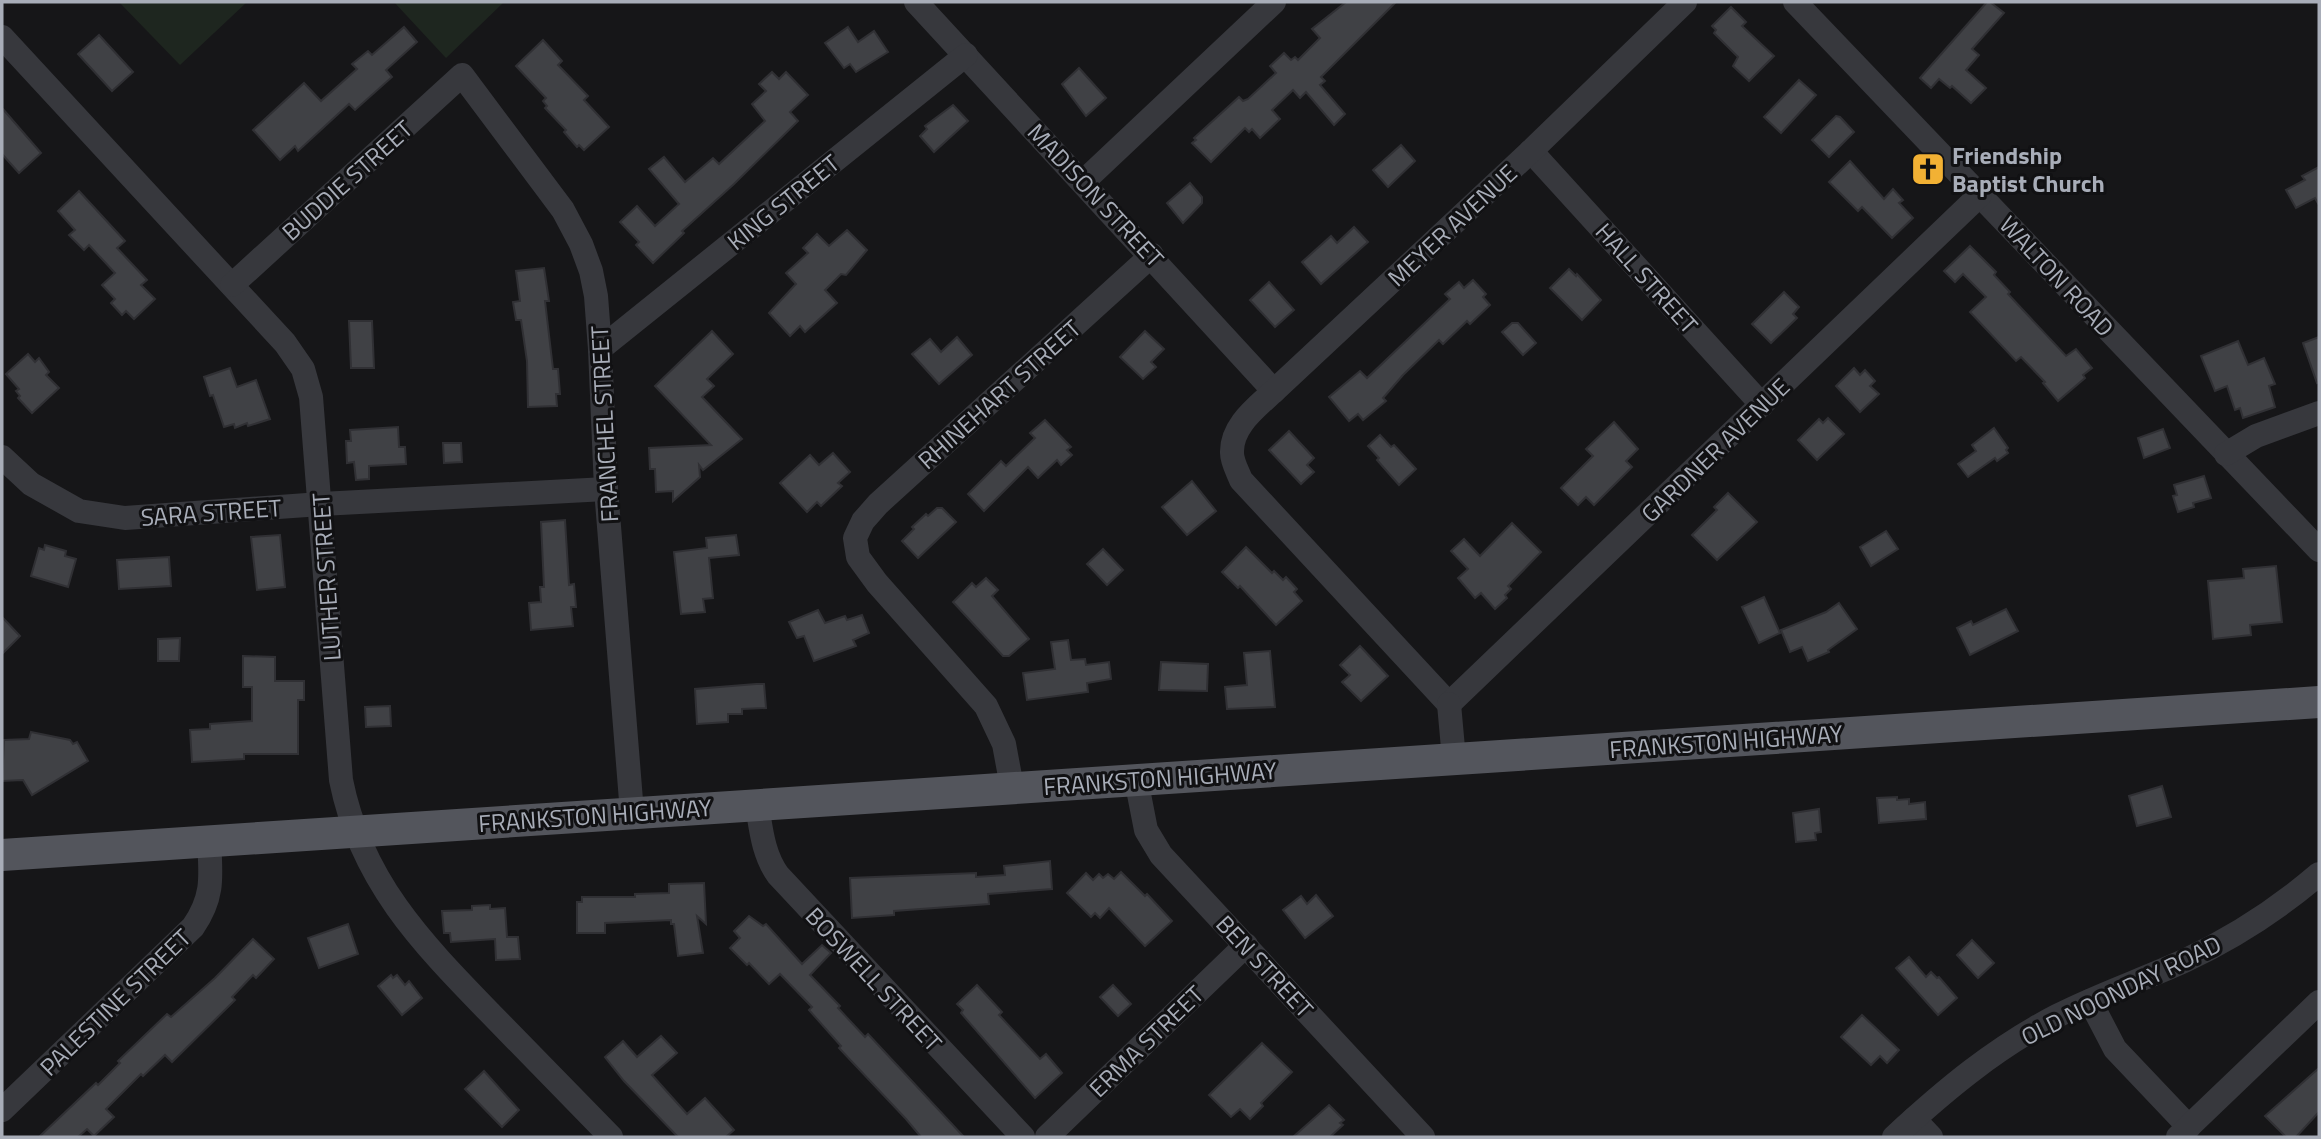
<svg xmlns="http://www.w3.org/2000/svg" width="2321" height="1139" font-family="'Titillium Web',sans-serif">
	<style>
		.green { fill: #1e261f }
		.building { fill: #404145; stroke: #303034; stroke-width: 2 }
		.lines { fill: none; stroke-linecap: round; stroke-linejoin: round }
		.minor { stroke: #37383d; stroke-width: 24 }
		.major { stroke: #53555c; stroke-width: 32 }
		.labels { text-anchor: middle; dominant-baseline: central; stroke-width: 6; stroke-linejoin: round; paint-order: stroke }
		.poi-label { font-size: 24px; font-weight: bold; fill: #a8adb8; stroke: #111113; text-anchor: start }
		.street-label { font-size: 24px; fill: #a8adb8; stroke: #111113 }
	</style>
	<rect width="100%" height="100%" fill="#161618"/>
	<!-- green -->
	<g class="green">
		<polygon points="119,2 247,2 180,65"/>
		<polygon points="394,2 504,2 446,58"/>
	</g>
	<!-- building -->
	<g class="building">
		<polygon points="1346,2 1396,2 1321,77 1325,81 1320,85 1345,114 1334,125 1306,92 1300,98 1293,90 1272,110 1280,119 1260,138 1252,129 1249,132 1245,128 1211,162 1192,143 1196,140 1194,138 1239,97 1243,101 1248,99 1276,73 1270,66 1284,53 1291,60 1295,57 1298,60 1320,38 1312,29"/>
		<polygon points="1987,2 1990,2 2004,13 1972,49 1979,55 1966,70 1986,88 1971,103 1952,86 1950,88 1939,79 1931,88 1920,78"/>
		<polygon points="1731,7 1746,22 1742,26 1774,56 1749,81 1733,66 1738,57 1714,33 1716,30 1712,26"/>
		<polygon points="404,27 417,42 386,70 392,77 355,110 349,104 298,151 295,146 280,160 253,130 304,83 321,101 357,69 352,64 368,51 372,55"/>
		<polygon points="848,27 858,42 874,31 888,52 856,72 850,64 844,68 825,43"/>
		<polygon points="99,35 133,72 112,91 78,54"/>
		<polygon points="543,40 562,61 558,65 588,96 584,100 609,127 584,150 579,145 577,147 564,132 566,130 545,108 547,106 543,101 546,98 516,66"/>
		<polygon points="1079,68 1106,98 1086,116 1062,84"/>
		<polygon points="772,72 779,79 786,72 808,95 790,112 798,121 734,184 682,231 684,233 653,263 636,245 639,242 620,222 637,206 655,226 679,204 649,169 664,157 685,182 713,158 719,164 765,121 752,104 766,91 759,84"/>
		<polygon points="1799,80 1816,95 1781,133 1764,117"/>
		<polygon points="953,105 968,121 934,152 920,136 927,129 925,126"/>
		<polygon points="2,108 41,153 19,173 2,154"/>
		<polygon points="1836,116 1840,117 1854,132 1829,157 1812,140"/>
		<polygon points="1401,145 1415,161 1388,187 1373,170"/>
		<polygon points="1850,161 1884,199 1893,189 1903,200 1899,203 1913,218 1892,238 1862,207 1858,211 1829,182"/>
		<polygon points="2319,167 2319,205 2315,198 2296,208 2286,190 2305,180 2302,176"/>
		<polygon points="1190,183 1202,197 1202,203 1183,223 1167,203"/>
		<polygon points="79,191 125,241 117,248 147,280 141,285 155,299 134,319 126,311 122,315 111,303 115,299 102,285 115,273 89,245 84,250 69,235 75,230 58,211"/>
		<polygon points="1354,227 1368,242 1321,284 1302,262 1331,236 1337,243"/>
		<polygon points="847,230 867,250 846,275 841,274 825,290 837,303 805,332 800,326 790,336 769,313 796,284 786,273 808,253 803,248 817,234 829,246"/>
		<polygon points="1970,246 1996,272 1994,275 2010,292 2008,294 2066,356 2076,349 2092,368 2083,375 2085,378 2058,401 2043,383 2045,382 2021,357 2016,361 1970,312 1986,297 1963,274 1955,282 1944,271"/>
		<polygon points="544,268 549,301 545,301 553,369 558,369 560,394 556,394 557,406 528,407 527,361 521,320 516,320 513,302 520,301 516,271"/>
		<polygon points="1569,269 1576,276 1577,274 1601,300 1582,320 1550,288"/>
		<polygon points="1473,280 1486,294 1483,297 1490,305 1470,324 1467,321 1443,344 1439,340 1403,375 1383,398 1386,401 1363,420 1358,414 1349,421 1329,397 1360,371 1367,378 1450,299 1445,294 1459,282 1464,288"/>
		<polygon points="1269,282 1294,310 1275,327 1250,300"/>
		<polygon points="1784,292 1799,307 1793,314 1797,318 1771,343 1752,324"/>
		<polygon points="349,321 372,321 374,368 351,368"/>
		<polygon points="1512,323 1518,323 1536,343 1523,355 1502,332"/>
		<polygon points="712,331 733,354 707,379 714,386 702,397 742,439 703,470 699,465 700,477 673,501 673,491 656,492 655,469 650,469 649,448 711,445 655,386"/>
		<polygon points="1145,331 1164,349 1151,362 1156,367 1143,379 1120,357"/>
		<polygon points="957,337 972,355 939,384 912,354 930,339 941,352"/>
		<polygon points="2319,337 2319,382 2317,383 2303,343"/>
		<polygon points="2238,341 2248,365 2264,358 2275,384 2269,386 2275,407 2243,418 2240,408 2235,410 2227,386 2215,391 2201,356"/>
		<polygon points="28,354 35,362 39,358 49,372 46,375 59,388 32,413 18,398 20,396 16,391 19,389 6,374"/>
		<polygon points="230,368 237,387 256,380 270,419 248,426 247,423 235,428 234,424 224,427 213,395 210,396 204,377"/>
		<polygon points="1854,368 1860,375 1865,370 1875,381 1870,386 1879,394 1860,412 1836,386"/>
		<polygon points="1828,418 1844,434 1817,460 1798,440 1819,419 1823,423"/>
		<polygon points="1045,420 1071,447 1067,450 1072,455 1061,465 1057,460 1038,478 1028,467 984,511 968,494 1001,461 1006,466 1035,438 1030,433"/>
		<polygon points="1614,422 1638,449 1626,461 1632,467 1594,505 1586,497 1578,505 1561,488 1593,456 1586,449"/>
		<polygon points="398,427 399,447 405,447 406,464 369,466 369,479 356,480 354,462 347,463 346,441 351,441 350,430"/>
		<polygon points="1994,428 2008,448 2006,450 2008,453 1997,461 1995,458 1968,477 1958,464 1976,451 1972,445"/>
		<polygon points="2163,429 2170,448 2144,458 2138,438"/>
		<polygon points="1289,431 1314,458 1307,465 1314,472 1301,484 1269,450"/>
		<polygon points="1380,435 1391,447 1394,445 1416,469 1399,485 1377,460 1379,458 1368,446"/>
		<polygon points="443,443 461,443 462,462 444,463"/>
		<polygon points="833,453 850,472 838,483 842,486 821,506 817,502 807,512 780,483 810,455 819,465"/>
		<polygon points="2204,476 2211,498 2193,503 2194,507 2178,512 2173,496 2177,495 2174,485"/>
		<polygon points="1192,481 1216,511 1187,535 1162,507"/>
		<polygon points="1728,493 1757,522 1717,560 1692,535 1717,510 1714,507"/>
		<polygon points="937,508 942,508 956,522 918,558 902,541 914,529 912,527 926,514 928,516"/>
		<polygon points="565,520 569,585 574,584 576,607 571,607 573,626 531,630 529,603 541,602 540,587 544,587 541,522"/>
		<polygon points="1512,523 1541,552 1508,586 1511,589 1505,595 1507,598 1495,609 1481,593 1475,598 1458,578 1468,569 1451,551 1464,539 1480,556"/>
		<polygon points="1886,531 1898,549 1871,566 1860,547"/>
		<polygon points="280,535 285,587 257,590 251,537"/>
		<polygon points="736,535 739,555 709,558 713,598 703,599 705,612 681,614 674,552 707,548 706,538"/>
		<polygon points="45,545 66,551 65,556 76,559 68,587 31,576 39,548 44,550"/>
		<polygon points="1246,547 1272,573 1274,571 1283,580 1286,577 1297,589 1294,592 1302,601 1276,625 1240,586 1238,588 1222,572"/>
		<polygon points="1103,549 1123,570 1107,585 1087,564"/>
		<polygon points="169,557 171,586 119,589 117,560"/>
		<polygon points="2276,566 2282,622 2250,625 2251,635 2213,639 2208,581 2244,578 2243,569"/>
		<polygon points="986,578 998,590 992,596 1029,639 1009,656 1003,656 953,602 972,583 976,587"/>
		<polygon points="1764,597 1780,633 1759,643 1742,607"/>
		<polygon points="1839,603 1857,629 1828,650 1829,652 1808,661 1802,647 1790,652 1781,630 1826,612"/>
		<polygon points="2006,609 2018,631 1970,655 1957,628 1971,621 1973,625"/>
		<polygon points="818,610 825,623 845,616 847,620 862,615 869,633 853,640 856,646 814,661 804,636 797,638 789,622"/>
		<polygon points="2,617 20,636 2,654"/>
		<polygon points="180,638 179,661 158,661 158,639"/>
		<polygon points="1068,640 1071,660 1085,659 1086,665 1109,662 1111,679 1087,683 1088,692 1027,700 1023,673 1055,669 1051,642"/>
		<polygon points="1360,646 1388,676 1361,701 1342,682 1350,675 1340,665"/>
		<polygon points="1270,651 1275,707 1227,709 1225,687 1247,685 1244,653"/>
		<polygon points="243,656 275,657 275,681 304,681 304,700 298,700 298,754 244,754 244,759 192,762 190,730 210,729 210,724 252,721 252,687 243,687"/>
		<polygon points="1161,662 1208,664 1207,691 1159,690"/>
		<polygon points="756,684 764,684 766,708 742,709 742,714 728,714 728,722 697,724 695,689"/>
		<polygon points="390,706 391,726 366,727 365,707"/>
		<polygon points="31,732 70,740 73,744 77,742 88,761 32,795 23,780 2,781 4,740 29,739"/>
		<polygon points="2162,786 2171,817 2137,826 2129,796"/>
		<polygon points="1897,797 1897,800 1909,799 1909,804 1925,802 1926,819 1879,823 1877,798"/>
		<polygon points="1819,809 1821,832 1815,833 1816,840 1796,842 1793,813"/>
		<polygon points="1050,861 1052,889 988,894 989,904 894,911 894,915 852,918 850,878 976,873 976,877 1005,875 1004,866"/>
		<polygon points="1121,872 1145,896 1147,894 1172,921 1145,946 1109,908 1100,918 1095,913 1091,917 1067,893 1086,873 1093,880 1099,874 1103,878 1108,874 1114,879"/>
		<polygon points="704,883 706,924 697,916 703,953 678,956 674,924 671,924 671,920 605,923 605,933 577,933 577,902 582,902 582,897 635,897 635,894 669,893 669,884"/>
		<polygon points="1316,895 1333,916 1305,938 1283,910 1301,896 1307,904"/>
		<polygon points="490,905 490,909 505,908 507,937 518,937 520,959 496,960 495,939 451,942 450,933 444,933 442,911 472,910 472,906"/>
		<polygon points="749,916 763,926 766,924 802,964 822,945 831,953 810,975 840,1006 838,1008 865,1037 868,1034 964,1137 921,1137 906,1119 839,1048 841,1046 809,1010 812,1007 780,974 769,984 749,963 747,965 730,948 740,938 734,931"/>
		<polygon points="348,924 358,954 319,968 308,938"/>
		<polygon points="253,939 274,959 256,978 253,975 232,997 235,1000 172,1062 165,1055 143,1076 141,1074 106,1109 114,1117 94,1136 87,1129 78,1137 39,1137 96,1083 98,1085 120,1063 118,1061 167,1014 171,1017 215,978"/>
		<polygon points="1972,940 1994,963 1978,978 1957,955"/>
		<polygon points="1909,957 1926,977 1931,972 1937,978 1939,977 1957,998 1938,1015 1896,968"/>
		<polygon points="391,975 393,978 397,975 405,985 409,981 422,998 402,1015 378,986"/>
		<polygon points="977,985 1002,1012 999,1015 1040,1059 1046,1054 1062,1073 1035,1098 961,1013 963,1010 957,1004"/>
		<polygon points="1113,985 1131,1004 1118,1016 1100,997"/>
		<polygon points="1862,1015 1899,1050 1887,1063 1880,1056 1871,1065 1841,1037"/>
		<polygon points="661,1036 677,1053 652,1075 687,1114 705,1098 734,1130 726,1137 678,1137 624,1081 605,1057 623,1041 637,1057"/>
		<polygon points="1262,1043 1292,1072 1261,1103 1263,1106 1250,1119 1240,1109 1231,1117 1209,1095"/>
		<polygon points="2319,1068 2319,1112 2296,1137 2286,1137 2265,1116"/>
		<polygon points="484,1071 519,1110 502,1127 465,1089"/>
		<polygon points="1329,1105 1344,1120 1340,1123 1343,1125 1330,1137 1293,1137"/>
	</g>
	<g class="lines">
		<!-- minor -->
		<g class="minor">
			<polyline points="916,2 1274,391"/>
			<polyline points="1795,2 2319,550"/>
			<path d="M2,37L285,343L303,369L311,397L341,780C361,881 422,943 491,1014C531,1055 571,1096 611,1137"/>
			<polyline points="1531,151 1762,405"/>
			<polyline points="1083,182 1274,2"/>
			<polyline points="232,285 462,75 563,210 581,244 591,271 596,296 600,349 606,489 632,813"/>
			<polyline points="600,349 966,55"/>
			<polyline points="2226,454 2256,436 2319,413"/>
			<polyline points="2,457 31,484 79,511 125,518 321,504 606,489"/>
			<path d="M1449,704L1241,480C1238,472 1232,462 1232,453C1231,426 1256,408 1274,391L1531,151L1685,2"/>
			<polyline points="1449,704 1980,195"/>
			<polyline points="1449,704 1454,759"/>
			<polyline points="1136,779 1146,830 1161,855 1423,1137"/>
			<polyline points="1012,787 1004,744 986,706 877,583 858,557 855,538 863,521 878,504 1152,255"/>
			<path d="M757,805C761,829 763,854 778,875L1023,1137"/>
			<polyline points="2090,1001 2115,1049 2189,1127"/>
			<path d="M2,1110L193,927C214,897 211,876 209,841"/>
			<polyline points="1914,1119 1931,1137"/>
			<polyline points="1047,1137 1246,945"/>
			<path d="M1894,1137C1945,1090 1995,1048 2057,1016C2098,995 2142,980 2184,961C2233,938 2278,909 2319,874"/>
			<polyline points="2178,1137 2319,1002"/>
		</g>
		<!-- major -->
		<polyline class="major" points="2,855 2319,702"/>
	</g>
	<!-- icons -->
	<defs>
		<g id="church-square" transform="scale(1.75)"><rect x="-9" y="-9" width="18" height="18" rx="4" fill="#f2b134" stroke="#111113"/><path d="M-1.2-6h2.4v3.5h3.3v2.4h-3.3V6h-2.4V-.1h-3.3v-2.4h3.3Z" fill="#111"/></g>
	</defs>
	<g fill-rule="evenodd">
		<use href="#church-square" x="1928" y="169"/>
	</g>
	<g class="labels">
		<!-- poi labels -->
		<g class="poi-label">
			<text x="1952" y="155">Friendship<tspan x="1952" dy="28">Baptist Church</tspan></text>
		</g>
		<!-- street labels -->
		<g class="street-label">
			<text transform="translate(347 180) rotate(-42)">BUDDIE STREET</text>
			<text transform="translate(1096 195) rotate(47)">MADISON STREET</text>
			<text transform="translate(783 202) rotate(-39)">KING STREET</text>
			<text transform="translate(1452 225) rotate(-43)">MEYER AVENUE</text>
			<text transform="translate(2057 276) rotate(47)">WALTON ROAD</text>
			<text transform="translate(1647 278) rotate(48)">HALL STREET</text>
			<text transform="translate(999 394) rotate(-42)">RHINEHART STREET</text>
			<text transform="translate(604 424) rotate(-93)">FRANCHEL STREET</text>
			<text transform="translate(1715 450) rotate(-44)">GARDNER AVENUE</text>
			<text transform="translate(211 512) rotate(-4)">SARA STREET</text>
			<text transform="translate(326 577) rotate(-94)">LUTHER STREET</text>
			<text transform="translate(1726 741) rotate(-4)">FRANKSTON HIGHWAY</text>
			<text transform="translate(1160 778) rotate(-4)">FRANKSTON HIGHWAY</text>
			<text transform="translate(595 815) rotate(-4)">FRANKSTON HIGHWAY</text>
			<text transform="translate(1265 966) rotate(47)">BEN STREET</text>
			<text transform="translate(874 979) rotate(47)">BOSWELL STREET</text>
			<text transform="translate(2121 990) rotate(-26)">OLD NOONDAY ROAD</text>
			<text transform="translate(115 1002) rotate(-44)">PALESTINE STREET</text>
			<text transform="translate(1146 1041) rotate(-44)">ERMA STREET</text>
		</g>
	</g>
	<!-- border -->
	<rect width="2321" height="1139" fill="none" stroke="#a8adb8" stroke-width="7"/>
</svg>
